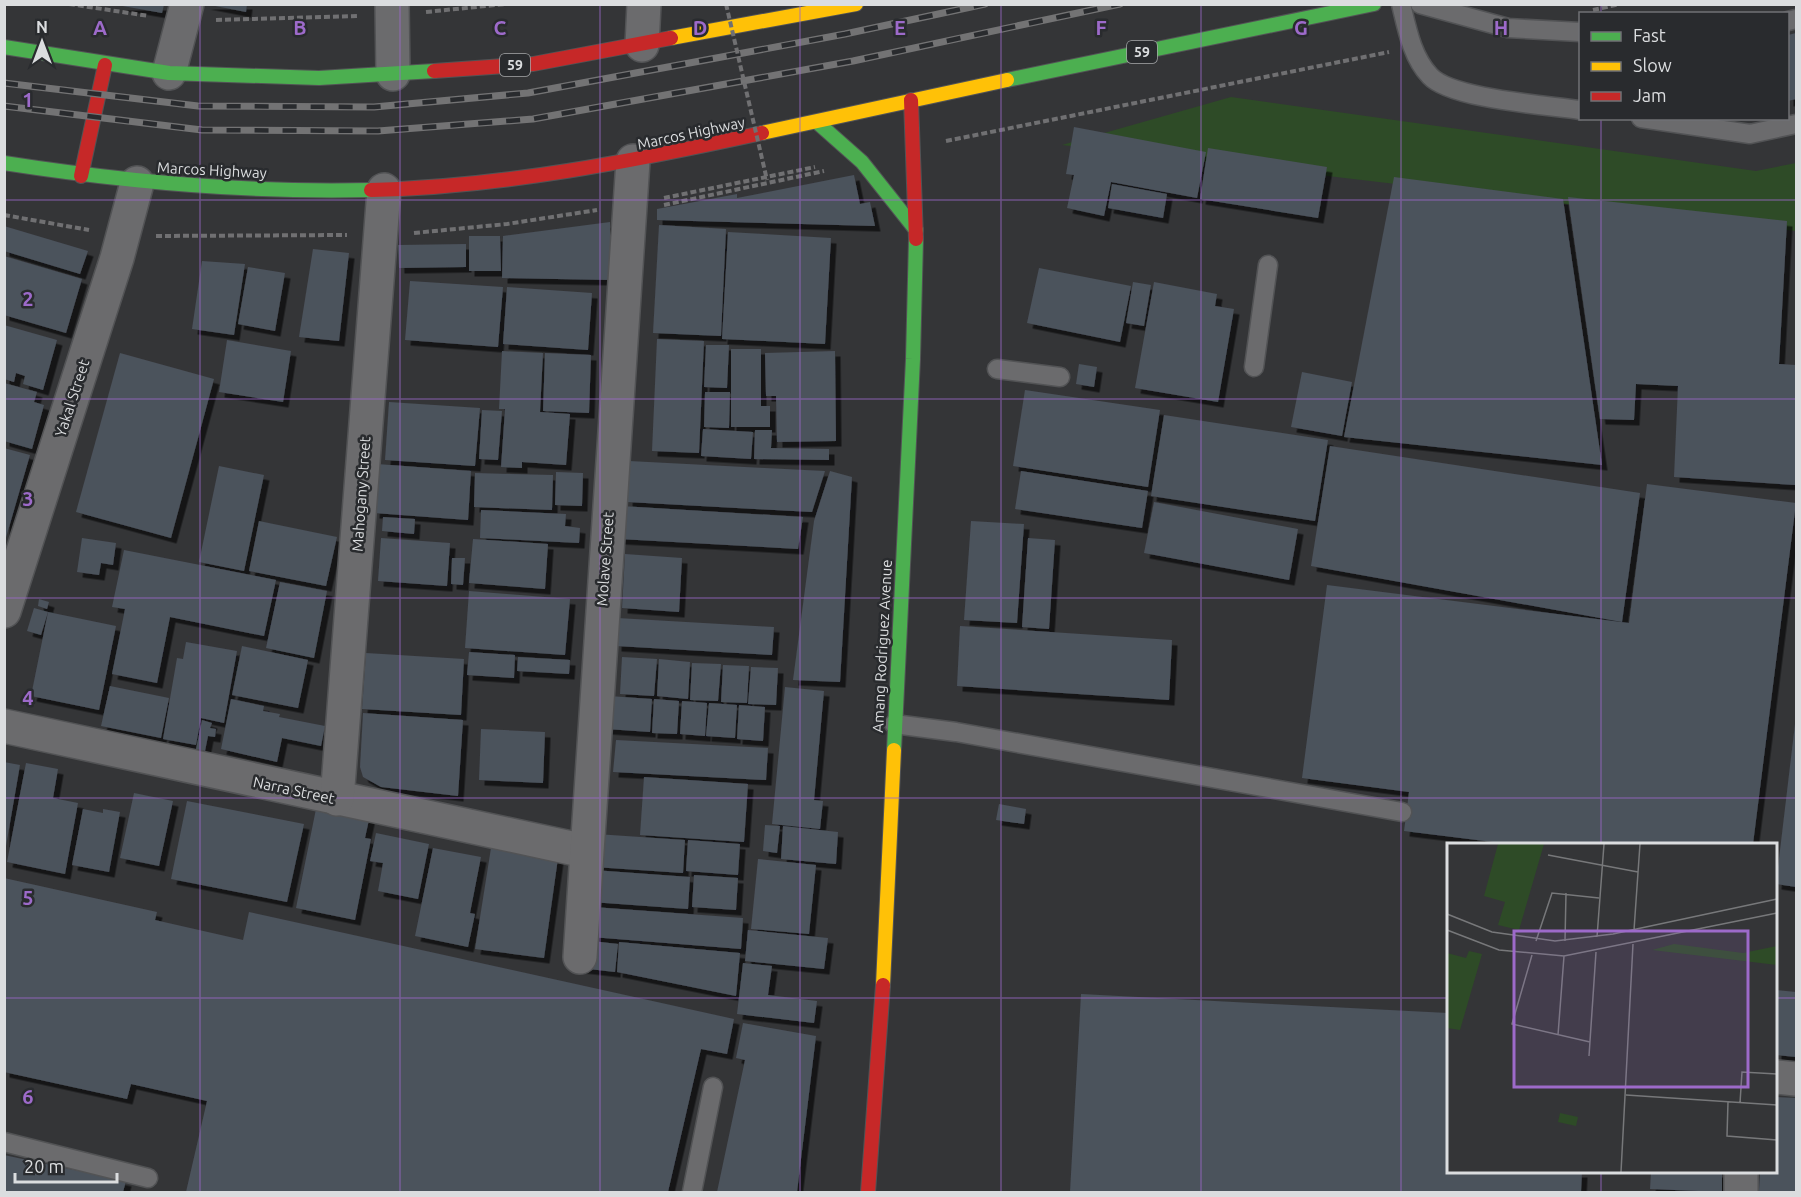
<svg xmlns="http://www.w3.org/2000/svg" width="1801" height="1197" font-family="Ubuntu,sans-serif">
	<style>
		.green { fill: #2e4b27 }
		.building { fill: #4b525c; filter: url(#shadow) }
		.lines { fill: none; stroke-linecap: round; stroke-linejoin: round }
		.lane-casing { stroke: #525355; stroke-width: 21 }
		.street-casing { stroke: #525355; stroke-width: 36 }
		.fast-casing { stroke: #525355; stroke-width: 16 }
		.slow-casing { stroke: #525355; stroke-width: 16 }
		.jam-casing { stroke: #525355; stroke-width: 16 }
		.path { stroke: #707072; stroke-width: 4; stroke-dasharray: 6 3; stroke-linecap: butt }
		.lane { stroke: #6b6b6d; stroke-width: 18 }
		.street { stroke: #6b6b6d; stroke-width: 33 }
		.fast { stroke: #4caf50; stroke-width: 14 }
		.slow { stroke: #ffc107; stroke-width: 14 }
		.jam { stroke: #c62828; stroke-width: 14 }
		.rail-casing { stroke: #737374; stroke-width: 7 }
		.rail { stroke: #292b2e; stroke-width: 4.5; stroke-dasharray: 14; stroke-linecap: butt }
		.path-bridge { stroke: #707072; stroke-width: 4; stroke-dasharray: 6 3; stroke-linecap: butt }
		.grid { fill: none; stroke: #9d6aca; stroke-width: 1.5; stroke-opacity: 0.55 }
		.labels { text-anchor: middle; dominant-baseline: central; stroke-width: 5; stroke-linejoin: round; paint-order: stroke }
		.shield { fill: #292b2e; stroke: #a6a8aa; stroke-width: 1.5 }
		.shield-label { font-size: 14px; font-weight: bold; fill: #dbdddf }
		.street-label { font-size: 15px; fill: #dbdddf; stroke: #292b2e }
		.inset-road { fill: none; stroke: #77787a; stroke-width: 1.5 }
		.view { fill: #9d6aca; fill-opacity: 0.15; stroke: #9d6aca; stroke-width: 3 }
		.inset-edge { fill: none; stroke: #dbdddf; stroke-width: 3 }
		.grid-label { font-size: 20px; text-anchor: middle; font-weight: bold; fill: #9d6aca; stroke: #292b2e; stroke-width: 5; stroke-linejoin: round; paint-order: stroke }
	</style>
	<defs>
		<filter id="shadow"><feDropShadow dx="5.5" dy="5.5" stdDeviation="0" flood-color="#0009"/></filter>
	</defs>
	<rect width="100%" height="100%" fill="#343537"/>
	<!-- green -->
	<polygon class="green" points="1231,97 1756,171 1796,163 1796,231 1062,145"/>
	<!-- building -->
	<g class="building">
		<polygon points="205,4 247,4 246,12"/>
		<polygon points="117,5 164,5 162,13"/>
		<polygon points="1796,33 1796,99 1788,101 1788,35"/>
		<polygon points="1074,127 1206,152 1197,198 1111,182 1104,216 1067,208 1074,175 1066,174"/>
		<polygon points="1208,148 1327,167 1318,218 1200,199"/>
		<polygon points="854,175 860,204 870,202 875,226 657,220 657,209 737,194 737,198"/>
		<polygon points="1394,177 1563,199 1602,465 1344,437"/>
		<polygon points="1112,184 1167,194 1163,218 1108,208"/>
		<polygon points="1568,197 1787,221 1779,364 1796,365 1795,485 1674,477 1678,386 1636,384 1634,420 1600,419"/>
		<polygon points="610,222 610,280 502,278 503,236"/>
		<polygon points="659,225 726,229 721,336 653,333"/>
		<polygon points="4,226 88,251 80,274 4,251"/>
		<polygon points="728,232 831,238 825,344 722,339"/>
		<polygon points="469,236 500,236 501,271 469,271"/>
		<polygon points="466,244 466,267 399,268 398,245"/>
		<polygon points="313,249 349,253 339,341 299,337"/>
		<polygon points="4,256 82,279 66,333 4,315"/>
		<polygon points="202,261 245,264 234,335 192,329"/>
		<polygon points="248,267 285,273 275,331 238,324"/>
		<polygon points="1039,268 1131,286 1120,342 1027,323"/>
		<polygon points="410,281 503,287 498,347 405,340"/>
		<polygon points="1133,282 1151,285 1144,326 1126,323"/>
		<polygon points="1154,282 1217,294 1215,306 1234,309 1218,402 1135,388"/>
		<polygon points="507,287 592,293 588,350 503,344"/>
		<polygon points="4,325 57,340 43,390 23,384 25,376 16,373 14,382 4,379"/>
		<polygon points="657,339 704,341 699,453 652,451"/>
		<polygon points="227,340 291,351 283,402 219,392"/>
		<polygon points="706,345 729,345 727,388 704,387"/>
		<polygon points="731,349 761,349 761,406 770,406 770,427 731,427"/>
		<polygon points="502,351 543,353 540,412 570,414 566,465 522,462 522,468 501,467 505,409 499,409"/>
		<polygon points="835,351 836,441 777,442 776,396 766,396 765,353"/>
		<polygon points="120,353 214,379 171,538 76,512"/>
		<polygon points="545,353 591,355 589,413 543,411"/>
		<polygon points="1079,364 1097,367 1094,387 1076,384"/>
		<polygon points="1302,372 1352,382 1342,436 1291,427"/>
		<polygon points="4,383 37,392 34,402 44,405 32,449 4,441"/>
		<polygon points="1025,390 1160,410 1148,487 1013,466"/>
		<polygon points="705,392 730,392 729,428 704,427"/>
		<polygon points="389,402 480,408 475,466 385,460"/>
		<polygon points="482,410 502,411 498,460 479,459"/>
		<polygon points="1164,415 1328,440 1315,521 1151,496"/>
		<polygon points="703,429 753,432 751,459 701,456"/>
		<polygon points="755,430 772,430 771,448 829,449 829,460 754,459"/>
		<polygon points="1330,446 1640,493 1622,622 1311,566"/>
		<polygon points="4,448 30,455 5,541 4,541"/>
		<polygon points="629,461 825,471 812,512 627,502"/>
		<polygon points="377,464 471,471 468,520 374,513"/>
		<polygon points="219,466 264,475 244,571 199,562"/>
		<polygon points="830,471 852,477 840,682 793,680 814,521"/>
		<polygon points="1021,471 1148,491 1142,528 1015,509"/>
		<polygon points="556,472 583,473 582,506 555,505"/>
		<polygon points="475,473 553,475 552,510 474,507"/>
		<polygon points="1647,484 1796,503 1753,844 1509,844 1404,831 1409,792 1302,778 1327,585 1629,623"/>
		<polygon points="1154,502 1298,529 1289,580 1144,553"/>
		<polygon points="621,506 803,517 798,549 619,539"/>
		<polygon points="481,510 566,514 565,526 580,528 579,543 480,538"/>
		<polygon points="383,517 415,519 414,534 382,531"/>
		<polygon points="259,521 337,537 326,586 249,571"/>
		<polygon points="971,521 1024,524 1017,623 964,620"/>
		<polygon points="82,538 116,543 113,565 101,563 99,575 77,572"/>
		<polygon points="381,538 450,543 447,586 378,581"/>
		<polygon points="1028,538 1055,540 1049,629 1022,627"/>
		<polygon points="473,539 548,544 545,589 469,583"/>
		<polygon points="124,550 276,580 264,636 170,617 157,683 112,674 125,609 112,607"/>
		<polygon points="625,554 682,558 679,612 622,608"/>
		<polygon points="452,558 465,558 463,585 451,584"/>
		<polygon points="280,582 327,591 314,658 266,648"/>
		<polygon points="469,591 570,599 565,655 465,648"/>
		<polygon points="39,599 49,602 47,609 38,606"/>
		<polygon points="34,608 48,612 41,635 27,631"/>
		<polygon points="48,612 116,626 99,710 31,696"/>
		<polygon points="617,618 774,627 772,655 616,646"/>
		<polygon points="960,626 1172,640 1169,700 957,686"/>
		<polygon points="186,642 237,651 224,723 201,718 196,745 163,739 177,658 183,659"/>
		<polygon points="242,646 308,660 298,708 232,695"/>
		<polygon points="469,652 515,655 514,678 467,675"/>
		<polygon points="366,653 464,659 461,715 362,709"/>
		<polygon points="518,657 570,660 569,674 517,671"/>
		<polygon points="622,657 657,659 654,696 620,694"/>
		<polygon points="659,659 690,662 688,699 657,696"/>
		<polygon points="692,663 721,664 718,701 690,700"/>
		<polygon points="723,665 749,666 747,703 721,702"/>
		<polygon points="751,667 778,668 776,705 748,704"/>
		<polygon points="110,686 169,698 161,738 101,726"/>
		<polygon points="785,687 824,691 814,800 823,801 820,829 772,824"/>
		<polygon points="609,696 652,699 650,732 606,729"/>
		<polygon points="231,699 264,706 263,711 280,714 279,717 325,726 321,746 282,738 277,762 221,749"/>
		<polygon points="654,699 679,701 677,734 652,733"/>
		<polygon points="682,701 707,703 705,736 680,734"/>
		<polygon points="709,703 737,705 735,738 706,736"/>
		<polygon points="739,705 765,707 763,741 737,739"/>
		<polygon points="363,713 463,720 458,796 381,787 363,777 360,767"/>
		<polygon points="202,720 212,723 210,728 216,729 215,737 208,736 205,751 196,749"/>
		<polygon points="1795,724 1796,724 1796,887 1776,884"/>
		<polygon points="481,729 545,732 543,783 479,780"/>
		<polygon points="616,740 768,748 766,780 613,772"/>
		<polygon points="4,762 20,765 6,846 4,846"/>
		<polygon points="26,763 58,769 53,798 78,803 65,874 7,862"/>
		<polygon points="644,777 748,784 744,842 640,835"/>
		<polygon points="134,793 173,801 159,866 120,858"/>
		<polygon points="187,801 304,824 287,902 171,879"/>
		<polygon points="317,804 370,815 365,838 371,839 355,920 296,908"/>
		<polygon points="999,804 1026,809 1024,824 996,820"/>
		<polygon points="83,809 103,813 103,809 120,812 109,872 72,865"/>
		<polygon points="765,825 780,826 777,853 763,851"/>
		<polygon points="783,826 838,832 836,864 781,859"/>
		<polygon points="376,833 429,844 418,899 378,891 383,863 370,861"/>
		<polygon points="596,834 685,840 683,873 594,867"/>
		<polygon points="688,840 740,844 738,875 686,871"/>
		<polygon points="433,848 481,857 470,913 475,914 468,947 415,936"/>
		<polygon points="491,848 558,858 544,958 475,949"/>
		<polygon points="758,859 816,865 809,934 751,929"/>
		<polygon points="593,870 690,877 688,909 591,902"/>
		<polygon points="694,875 738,878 736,910 692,907"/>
		<polygon points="4,878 157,912 155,920 243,940 249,912 734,1019 727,1054 701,1049 668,1192 186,1192 207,1101 131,1084 127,1099 4,1072"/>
		<polygon points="593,907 743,918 741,949 591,937"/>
		<polygon points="748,930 828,938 824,969 745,961"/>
		<polygon points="583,940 618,944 615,972 580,968"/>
		<polygon points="619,942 740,953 736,996 617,972"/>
		<polygon points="743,963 772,966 768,995 817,1001 814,1023 737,1014"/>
		<polygon points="1776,990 1796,992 1796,1057 1776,1055"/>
		<polygon points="1081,994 1448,1013 1448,1172 1582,1172 1581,1192 1070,1192"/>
		<polygon points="743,1023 816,1036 797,1192 717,1192 745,1060 736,1058"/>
		<polygon points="1776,1097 1796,1098 1796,1192 1759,1191 1760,1172 1776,1172"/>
		<polygon points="4,1155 126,1181 123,1192 4,1192"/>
		<polygon points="1651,1172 1722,1172 1722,1192 1650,1189"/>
	</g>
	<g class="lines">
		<!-- lane casing -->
		<g class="lane-casing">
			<g id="lane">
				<path d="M1401,4C1407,29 1412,57 1430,76C1451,99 1547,105 1580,110"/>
				<polyline points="1420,4 1508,28 1580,32"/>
				<polyline points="1788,21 1796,19"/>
				<polyline points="1641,118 1750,134 1796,124"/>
				<polyline points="1254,367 1268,265"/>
				<polyline points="997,369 1060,377"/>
				<polyline points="894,724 956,732 1402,812"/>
				<polyline points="4,1142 148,1178"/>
				<polyline points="692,1192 713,1087"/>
			</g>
		</g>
		<!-- street casing -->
		<g class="street-casing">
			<g id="street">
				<polyline points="392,4 393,74"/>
				<polyline points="642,45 644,4"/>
				<polyline points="169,73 187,4"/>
				<polyline points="4,611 117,258 137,183"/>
				<polyline points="4,726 585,851"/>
				<polyline points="337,799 384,190"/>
				<polyline points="580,957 633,161"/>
				<polyline points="1776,1077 1796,1079"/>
				<polyline points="1741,1192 1741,1172"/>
			</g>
		</g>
		<!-- fast casing -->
		<g class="fast-casing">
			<g id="fast">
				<polyline points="4,47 169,73 319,78 434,71"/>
				<polyline points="1007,80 1374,4"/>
				<polyline points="818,123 862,162 916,230"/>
				<path d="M4,163C126,182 247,193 371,190"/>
				<polyline points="894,750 913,359 916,239"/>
			</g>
		</g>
		<!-- slow casing -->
		<g class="slow-casing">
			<g id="slow">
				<polyline points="671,38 856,4"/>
				<polyline points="762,133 1007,80"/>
				<polyline points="883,985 894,750"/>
			</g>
		</g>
		<!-- jam casing -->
		<g class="jam-casing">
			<g id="jam">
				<polyline points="434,71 533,64 671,38"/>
				<polyline points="911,100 916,239"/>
				<polyline points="81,176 105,65"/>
				<path d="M371,190C503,187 633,161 762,133"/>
				<polyline points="868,1192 883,985"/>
			</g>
		</g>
		<!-- path -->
		<g class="path">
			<polyline points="69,4 149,16"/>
			<polyline points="1593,10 1620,4"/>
			<polyline points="426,12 506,4"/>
			<polyline points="216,20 359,16"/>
			<polyline points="946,141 1389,52"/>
			<polyline points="664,198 815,167"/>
			<polyline points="664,205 824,171"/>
			<polyline points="4,215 89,230"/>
			<polyline points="414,233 507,224 597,210"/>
			<polyline points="156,236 347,235"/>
		</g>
		<!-- lane -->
		<use href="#lane" class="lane"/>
		<!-- street -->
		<use href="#street" class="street"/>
		<!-- fast -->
		<use href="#fast" class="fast"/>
		<!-- slow -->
		<use href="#slow" class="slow"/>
		<!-- jam -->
		<use href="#jam" class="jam"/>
		<!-- rail casing -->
		<g class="rail-casing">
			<g id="rail">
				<polyline points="4,83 198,106 374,107 528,93 845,34 985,4"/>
				<polyline points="4,106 202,130 378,131 533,119 853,61 1120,4"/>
			</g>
		</g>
		<!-- rail -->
		<use href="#rail" class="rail"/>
		<!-- path-bridge -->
		<polyline class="path-bridge" points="726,4 767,180"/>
	</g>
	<!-- grid -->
	<path class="grid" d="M200,4V1192M400,4V1192M600,4V1192M800,4V1192M1001,4V1192M1201,4V1192M1401,4V1192M1601,4V14M1601,118V844M4,200H1796M4,399H1796M4,598H1796M4,798H1796M4,998H1448M1776,998H1796M1601,1172V1192"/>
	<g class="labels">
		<!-- shield labels -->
		<g class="shield">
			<rect x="1127" y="41" width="30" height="22" rx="4.5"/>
			<rect x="500" y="54" width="30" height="22" rx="4.5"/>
		</g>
		<g class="shield-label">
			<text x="1142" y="52">59</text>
			<text x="515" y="65">59</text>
		</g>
		<!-- street labels -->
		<g class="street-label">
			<text transform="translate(691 133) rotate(-12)">Marcos Highway</text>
			<text transform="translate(212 170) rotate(3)">Marcos Highway</text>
			<text transform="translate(72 398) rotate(-72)">Yakal Street</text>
			<text transform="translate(361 494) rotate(-86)">Mahogany Street</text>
			<text transform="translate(605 559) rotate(-86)">Molave Street</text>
			<text transform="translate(882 646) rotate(-87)">Amang Rodriguez Avenue</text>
			<text transform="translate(294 790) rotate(12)">Narra Street</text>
		</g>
	</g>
	<!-- overview -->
	<g transform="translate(1447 843)">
		<rect width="330" height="330" fill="#343537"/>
		<path d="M51,1H97L72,87L51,82L58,59L37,53ZM227,101L296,110L330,103V122L205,107ZM22,108L35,111L13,187L0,185V110L19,115ZM113,270L131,274L129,283L111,279Z" fill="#2e4b27"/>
		<path class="inset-road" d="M101,12L191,29M0,71L45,89L108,98L166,91L330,56M0,87L52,107L117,113L330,70M187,87L193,1M150,94L157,1M89,98L105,50L152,55M118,98L119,50M85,112L65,181L143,199M111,192L117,113M142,213L149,109M179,252L330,262M281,259L280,293L330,297M293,260L295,229L330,231M174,329L186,101"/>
		<path class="view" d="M67,88H301V244H67Z"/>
		<rect width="330" height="330" class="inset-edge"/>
	</g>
	<g class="grid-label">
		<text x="100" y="35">A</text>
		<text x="300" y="35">B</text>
		<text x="500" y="35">C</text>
		<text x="700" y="35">D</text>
		<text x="900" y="35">E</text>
		<text x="1101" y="35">F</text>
		<text x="1301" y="35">G</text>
		<text x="1501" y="35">H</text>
		<text x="28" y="107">1</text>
		<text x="28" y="306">2</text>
		<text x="28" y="506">3</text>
		<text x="28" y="705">4</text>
		<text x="28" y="905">5</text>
		<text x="28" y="1104">6</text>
	</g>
	<!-- border -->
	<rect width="1801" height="1197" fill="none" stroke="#dbdddf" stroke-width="12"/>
	<!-- legend -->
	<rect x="1579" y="12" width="210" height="108" fill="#292b2e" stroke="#707275" stroke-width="1.5"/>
	<rect x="1591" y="32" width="30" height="9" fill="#4caf50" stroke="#707275" stroke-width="1.5"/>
	<text x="1633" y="42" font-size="18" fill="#dbdddf">Fast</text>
	<rect x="1591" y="62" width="30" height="9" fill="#ffc107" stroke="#707275" stroke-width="1.5"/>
	<text x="1633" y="72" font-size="18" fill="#dbdddf">Slow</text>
	<rect x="1591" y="92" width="30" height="9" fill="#c62828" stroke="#707275" stroke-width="1.5"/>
	<text x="1633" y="102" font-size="18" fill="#dbdddf">Jam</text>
	<!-- north arrow -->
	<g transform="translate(42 42)" stroke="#292b2e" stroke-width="4.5" paint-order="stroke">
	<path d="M0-4.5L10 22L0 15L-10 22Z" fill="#dbdddf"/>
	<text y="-9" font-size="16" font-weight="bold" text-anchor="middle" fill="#dbdddf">N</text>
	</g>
	<!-- scale -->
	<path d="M15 1173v9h102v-9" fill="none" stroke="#dbdddf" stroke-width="3"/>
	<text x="24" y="1173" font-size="18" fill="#dbdddf" stroke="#292b2e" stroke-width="4.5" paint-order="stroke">20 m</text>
</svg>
